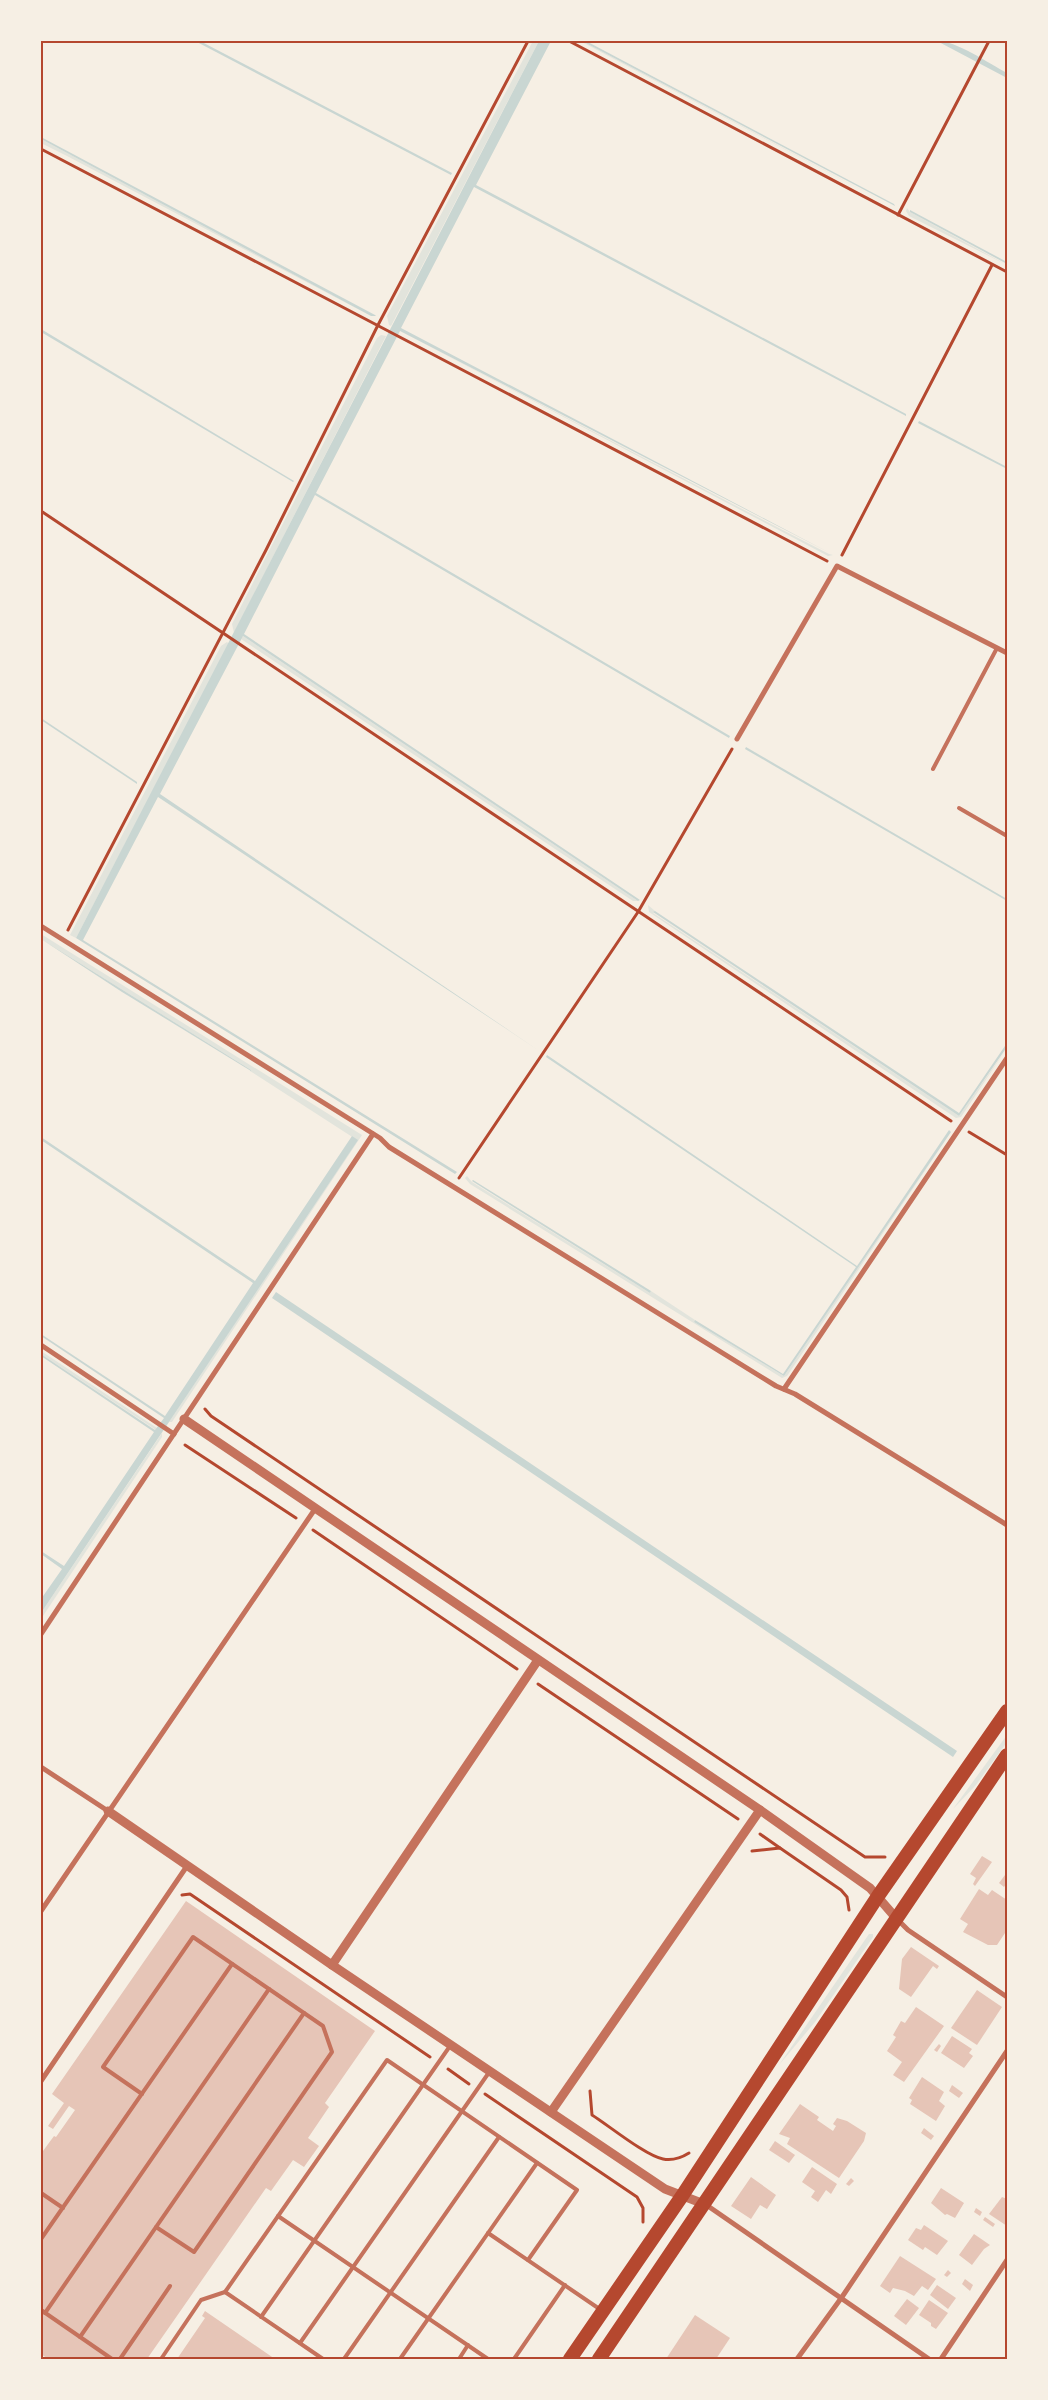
<svg xmlns="http://www.w3.org/2000/svg" width="1048" height="2400" font-family="Merriweather,serif">
	<style>
		.green { fill: #e2e4dc }
		.water { fill: #c9d6d2 }
		.building { fill: #e6c5b7 }
		.lines { fill: none; stroke-linecap: round; stroke-linejoin: round }
		.path { stroke: #b5482f; stroke-width: 3 }
		.service { stroke: #c5725c; stroke-width: 4 }
		.minor { stroke: #c5725c; stroke-width: 5 }
		.tertiary { stroke: #c5725c; stroke-width: 9 }
		.trunk { stroke: #b5482f; stroke-width: 14 }
		.neatline { fill: none; stroke: #b5482f; stroke-width: 2 }
	</style>
	<rect width="100%" height="100%" fill="#f6efe4"/>
	<!-- green -->
	<g class="green">
		<polygon points="533,41 539,41 391,326 389,325 387,316"/>
		<polygon points="580,41 582,41 892,206"/>
		<polygon points="41,139 371,316 67,156 41,143"/>
		<polygon points="907,208 910,212 1007,265 909,216 906,211"/>
		<polygon points="400,331 829,554 833,555 828,556"/>
		<polygon points="381,335 386,336 234,633 232,624 377,338"/>
		<polygon points="243,636 638,901 633,901 241,639"/>
		<polygon points="227,642 229,644 76,938 70,935 221,646"/>
		<polygon points="648,905 655,911 653,913 959,1116 1007,1048 961,1117 956,1118 649,912"/>
		<polygon points="41,934 362,1135 172,1422 169,1422 357,1140 250,1071 251,1070 41,939"/>
		<polygon points="951,1132 787,1376 782,1378 470,1184 465,1178 467,1176 472,1182 650,1293 651,1291 695,1320 694,1322 784,1376"/>
		<polygon points="41,1351 157,1428 156,1430 41,1354"/>
		<polygon points="162,1433 162,1437 41,1619 41,1613"/>
		<polygon points="1007,1735 1007,1742 976,1785 953,1809"/>
		<polygon points="869,1934 873,1934 873,1937 815,2022 779,2065"/>
	</g>
	<!-- water -->
	<g class="water">
		<polygon points="195,41 200,41 452,173 451,175"/>
		<polygon points="539,41 551,41 476,185 906,414 906,416 474,187 401,328 830,553 400,331 316,493 730,736 729,738 315,495 244,634 640,900 638,901 243,636 160,794 538,1050 158,797 83,940 457,1172 455,1174 76,938"/>
		<polygon points="582,41 586,41 894,204 895,206"/>
		<path d="M937,41C957,41 988,63 1007,73V78Z"/>
		<polygon points="41,137 375,315 376,316 371,316 41,139"/>
		<polygon points="910,210 1007,262 1007,264 910,212"/>
		<polygon points="41,329 294,481 293,482 41,332"/>
		<polygon points="919,421 1007,467 1007,469 918,423"/>
		<polygon points="41,718 137,782 137,784 41,720"/>
		<polygon points="746,747 1007,899 1007,901 745,749"/>
		<polygon points="655,911 959,1113 1007,1043 1007,1047 959,1116 653,912"/>
		<polygon points="41,939 251,1070 251,1071 122,992"/>
		<polygon points="547,1055 857,1266 949,1130 951,1132 784,1376 694,1322 695,1320 783,1374 856,1267 546,1057"/>
		<polygon points="352,1136 358,1140 41,1613 41,1599 62,1569 41,1554 41,1551 64,1566 154,1432 41,1356 41,1354 155,1430 164,1418 41,1336 41,1334 165,1416 253,1283 41,1140 41,1137 255,1281"/>
		<polygon points="473,1180 651,1291 650,1293 472,1181"/>
		<polygon points="276,1292 957,1751 953,1757 272,1298"/>
	</g>
	<!-- building -->
	<g class="building">
		<polygon points="982,1856 992,1862 975,1886 973,1884 976,1878 970,1874"/>
		<polygon points="1005,1875 1007,1883 1004,1887 999,1883"/>
		<polygon points="979,1889 988,1895 992,1890 1007,1900 1007,1930 997,1945 988,1945 963,1932 968,1924 960,1919"/>
		<polygon points="186,1901 375,2031 325,2103 329,2107 308,2138 319,2146 304,2167 293,2160 271,2191 266,2188 147,2359 48,2359 41,2354 41,2149 43,2151 54,2136 56,2137 75,2110 69,2106 53,2129 48,2126 64,2103 52,2094"/>
		<polygon points="911,1947 939,1966 937,1969 933,1966 911,1997 899,1989 902,1959"/>
		<polygon points="977,1990 1002,2007 977,2045 951,2028"/>
		<polygon points="916,2007 944,2026 904,2082 893,2075 902,2062 887,2051 896,2037 893,2035 901,2021 905,2023"/>
		<polygon points="952,2036 972,2049 969,2053 973,2056 964,2068 941,2053"/>
		<polygon points="939,2044 941,2046 937,2052 934,2050"/>
		<polygon points="922,2077 944,2092 939,2101 945,2106 936,2121 910,2104 912,2100 909,2098"/>
		<polygon points="952,2085 963,2093 959,2098 949,2091"/>
		<polygon points="800,2104 819,2117 817,2120 833,2131 836,2126 833,2124 837,2118 847,2121 866,2133 864,2141 839,2178 787,2144 790,2138 779,2134"/>
		<polygon points="924,2128 934,2136 931,2140 921,2133"/>
		<polygon points="775,2141 795,2155 789,2163 769,2150"/>
		<polygon points="812,2167 837,2184 831,2194 826,2190 818,2202 811,2197 815,2191 802,2182"/>
		<polygon points="751,2177 776,2195 767,2209 760,2205 751,2219 731,2206"/>
		<polygon points="851,2178 854,2181 849,2186 846,2184"/>
		<polygon points="941,2188 964,2203 955,2218 947,2214 945,2215 931,2203"/>
		<polygon points="1002,2197 1007,2199 1007,2226 989,2214"/>
		<polygon points="976,2208 982,2212 980,2216 974,2212"/>
		<polygon points="985,2217 995,2224 993,2227 983,2220"/>
		<polygon points="924,2225 948,2241 937,2255 925,2247 923,2250 908,2240 916,2228 921,2230"/>
		<polygon points="974,2234 990,2245 984,2249 972,2265 959,2255"/>
		<polygon points="900,2256 936,2279 928,2290 922,2286 914,2296 905,2291 893,2288 890,2293 880,2286"/>
		<polygon points="948,2270 951,2273 947,2277 944,2275"/>
		<polygon points="965,2279 973,2285 970,2291 962,2284"/>
		<polygon points="937,2285 956,2298 948,2309 930,2295"/>
		<polygon points="907,2299 919,2308 906,2325 894,2316"/>
		<polygon points="929,2300 948,2313 936,2329 931,2326 931,2323 919,2315"/>
		<polygon points="205,2311 275,2359 177,2359 205,2318 202,2316"/>
		<polygon points="695,2315 730,2338 716,2359 666,2359"/>
	</g>
	<g class="lines">
		<!-- path -->
		<g class="path">
			<polyline points="569,41 1007,272"/>
			<polyline points="41,149 827,561"/>
			<polyline points="898,215 989,41"/>
			<polyline points="41,511 951,1121"/>
			<polyline points="842,555 992,265"/>
			<polyline points="68,930 266,550 378,325 528,41"/>
			<polyline points="969,1132 1007,1155"/>
			<polyline points="459,1178 638,912 732,749"/>
			<polyline points="205,1409 211,1416 865,1857 885,1857"/>
			<polyline points="185,1445 296,1518"/>
			<polyline points="313,1530 517,1669"/>
			<polyline points="538,1684 738,1819"/>
			<polyline points="760,1834 780,1848"/>
			<polyline points="752,1851 780,1848 841,1890 847,1897 849,1910"/>
			<polyline points="182,1895 190,1894 430,2057"/>
			<polyline points="448,2069 469,2084"/>
			<path d="M590,2091L592,2115C608,2125 646,2156 663,2159C673,2161 681,2158 689,2153"/>
			<polyline points="485,2094 637,2197 643,2208 643,2222"/>
		</g>
		<!-- service -->
		<g class="service">
			<polyline points="933,769 997,648"/>
			<polyline points="959,808 1007,836"/>
			<polyline points="142,2094 103,2067 193,1937 323,2026 332,2052 194,2252 156,2227"/>
			<polyline points="41,2193 63,2208"/>
			<polyline points="278,2216 488,2359"/>
			<polyline points="488,2233 601,2310"/>
			<polyline points="41,2239 232,1964"/>
			<polyline points="225,2292 323,2359"/>
			<polyline points="41,2310 112,2359"/>
			<polyline points="45,2313 269,1989"/>
			<polyline points="261,2317 450,2046"/>
			<polyline points="80,2337 304,2013"/>
			<polyline points="300,2343 490,2071"/>
			<polyline points="120,2359 170,2286"/>
			<polyline points="161,2359 201,2300 225,2292 387,2060 577,2190 528,2260"/>
			<polyline points="344,2359 499,2137"/>
			<polyline points="400,2359 537,2163"/>
			<polyline points="459,2359 468,2345"/>
			<polyline points="514,2359 565,2285"/>
		</g>
		<!-- minor -->
		<g class="minor">
			<polyline points="737,739 837,566 1007,653"/>
			<polyline points="41,926 380,1138 389,1147 776,1386 795,1394 1007,1525"/>
			<polyline points="41,1345 174,1434"/>
			<polyline points="784,1389 1007,1058"/>
			<polyline points="41,1634 373,1134"/>
			<polyline points="41,1767 108,1811"/>
			<polyline points="41,1911 315,1509"/>
			<polyline points="898,1920 908,1930 1007,1997"/>
			<polyline points="41,2081 187,1866"/>
			<polyline points="705,2204 929,2359"/>
			<polyline points="797,2359 842,2297 1007,2051"/>
			<polyline points="941,2359 1007,2260"/>
		</g>
		<!-- tertiary -->
		<g class="tertiary">
			<polyline points="184,1419 760,1810 870,1888 896,1918"/>
			<polyline points="108,1811 332,1965 665,2189 704,2204"/>
			<polyline points="332,1965 538,1660"/>
			<polyline points="551,2112 760,1810"/>
		</g>
		<!-- trunk -->
		<g class="trunk">
			<polyline points="570,2359 682,2196 878,1896 1007,1711"/>
			<polyline points="599,2359 1007,1755"/>
		</g>
	</g>
	<!-- border -->
	<rect width="1048" height="2400" fill="none" stroke="#f6efe4" stroke-width="85"/>
	<rect x="42" y="42" width="964" height="2316" class="neatline"/>
</svg>
